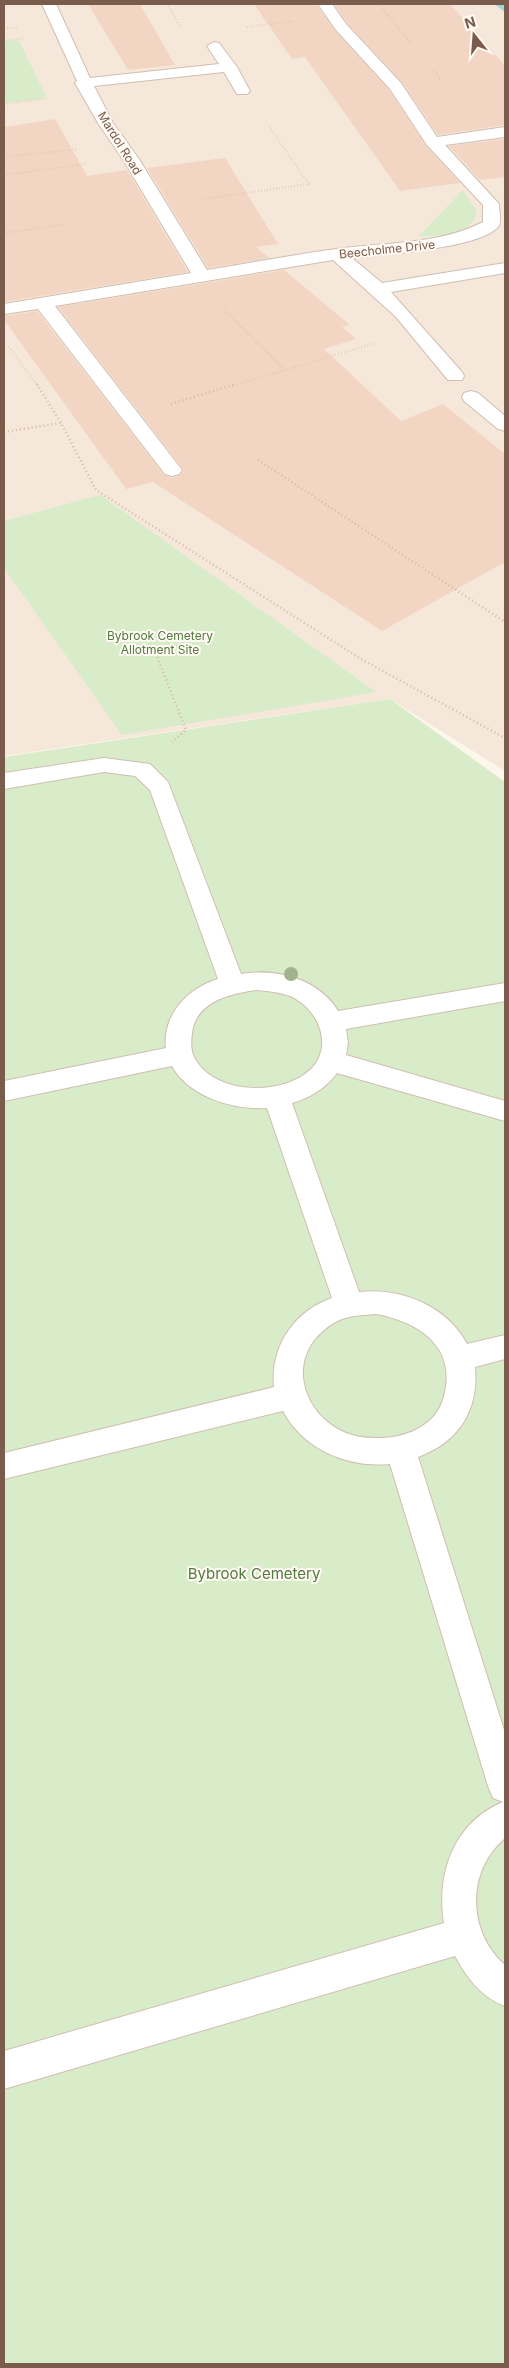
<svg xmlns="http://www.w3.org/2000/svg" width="509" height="2368" font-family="Inter,sans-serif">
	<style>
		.residential { fill: #f5e8da }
		.green { fill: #d8ecc9 }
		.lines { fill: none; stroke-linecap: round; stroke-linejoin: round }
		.stream { fill: #a5d3da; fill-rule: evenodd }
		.building { fill: #f3d5c3 }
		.minor-casing { stroke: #d1beb0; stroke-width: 2 }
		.path-far1 { stroke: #d9b8a5; stroke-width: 2; stroke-dasharray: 0.5 2.5; stroke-linecap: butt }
		.path { stroke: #d9b8a5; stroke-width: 2.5; stroke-dasharray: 1 3; stroke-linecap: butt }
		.minor { fill: #fff; fill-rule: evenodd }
		.tree { fill: #a0b28e }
		.labels { text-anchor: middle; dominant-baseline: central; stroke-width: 4; stroke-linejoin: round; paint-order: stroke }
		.far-street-label { font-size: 12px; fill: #7a5c4d; stroke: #fffaf3 }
		.far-park-label { font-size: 12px; fill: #537a41; stroke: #fffaf3 }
		.park-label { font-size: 15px; fill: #537a41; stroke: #fffaf3 }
	</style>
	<rect width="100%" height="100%" fill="#fdf6ec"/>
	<!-- residential -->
	<polygon class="residential" points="4,4 505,4 505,771 390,699 4,756"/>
	<!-- green -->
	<g class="green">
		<polygon points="12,40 19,41 46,96 41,99 4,103 4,41"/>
		<path d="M463,190L477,211C473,236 438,235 418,237Z"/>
		<polygon points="100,495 376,692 122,735 4,568 4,521"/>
		<polygon points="390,699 505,782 505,2364 4,2364 4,757"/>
	</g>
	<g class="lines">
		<!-- stream -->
		<polygon class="stream" points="494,4 504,4 505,12"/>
	</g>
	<!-- building -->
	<g class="building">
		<polygon points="88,4 140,4 175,65 128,70"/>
		<polygon points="254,4 316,4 335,31 389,90 426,146 460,183 400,191 305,57 292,59"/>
		<polygon points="334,4 450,4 505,66 505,125 438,135 402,82 347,23"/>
		<polygon points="55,119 87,176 127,170 188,272 4,302 4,127"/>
		<polygon points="505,139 505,177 480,180 449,146"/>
		<polygon points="225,158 278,244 256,247 269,258 208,268 147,168"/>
		<polygon points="284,270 350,325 342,327 356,339 324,349 401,421 443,404 505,454 505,562 382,631 153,482 126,489 4,320 4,316 37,311 164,475 173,478 180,475 183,469 58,307"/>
	</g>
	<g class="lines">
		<!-- minor casing -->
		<g class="minor-casing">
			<g id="minor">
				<path d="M42,4H56L90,78L219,64L207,46L214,42L219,43L237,67L250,91L247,94H237L224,72L94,86L113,123L139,159L207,270C250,263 293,255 336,249C386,242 438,245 483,222V205L427,145L390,89L336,30L318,4H332L346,24L401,83L437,137L505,127V137L445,145L499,204C499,210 502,222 498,227C478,249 383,254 352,258L382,283L505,263V273L391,292L462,372L464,376L462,380H448L396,317L333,260L55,306L182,470L179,474L172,476L165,474L38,309L4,314V304L191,273L124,161L98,123L75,83L77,81Z"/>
				<polygon points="471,391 478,393 505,416 505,431 498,429 464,401 462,397 464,393"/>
				<path d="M104,758L150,764L168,782L241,974C277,968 319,979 338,1011L505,983V1001L346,1029L348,1043L346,1055L505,1101V1121L337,1073C326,1088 310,1098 292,1103L359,1292C401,1287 447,1306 467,1344L505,1335V1359L475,1367C479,1410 459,1442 418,1457L505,1733V1838C466,1871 467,1932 505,1965V2006C481,1997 467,1978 455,1956L4,2089V2051L444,1923C436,1874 454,1822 503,1802L493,1798L488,1786L390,1464C347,1468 303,1449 283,1411L4,1479V1453L274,1387C270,1347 294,1311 332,1298L267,1108C233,1110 189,1097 172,1066L4,1101V1081L166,1048C162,1015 188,988 218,979L150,790L135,776L104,772L4,789V773ZM256,990C267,991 279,992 290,996C318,1008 335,1046 310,1070C282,1096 216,1095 195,1059C190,1051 191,1041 192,1033C196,1001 230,994 256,990ZM376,1314C414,1321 452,1342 446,1386C444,1401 439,1413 428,1422C414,1433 399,1437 382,1438C372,1438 361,1438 352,1435C311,1423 287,1374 315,1339C322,1331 331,1323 342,1319C353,1315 365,1315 376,1314Z"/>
			</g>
		</g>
		<!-- path-far1 -->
		<g class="path-far1">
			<polyline points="167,4 182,29"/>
			<polyline points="378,4 411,43"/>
			<polyline points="247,27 293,21"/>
			<polyline points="4,29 17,27"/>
			<polyline points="4,41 23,38"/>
			<polyline points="434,71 441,79 438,79"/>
			<polyline points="4,104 48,98"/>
			<polyline points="4,157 78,149"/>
			<polyline points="4,175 87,164"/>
			<polyline points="202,199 309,184 268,125"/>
			<polyline points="4,233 69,224"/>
			<polyline points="224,310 285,370"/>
			<polyline points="9,347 38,386"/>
			<polyline points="232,386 375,343"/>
		</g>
		<!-- path -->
		<g class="path">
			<polyline points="37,384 61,423 96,490 361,659 505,738"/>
			<polyline points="171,404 236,384"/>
			<polyline points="4,432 61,423"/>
			<polyline points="258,460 505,622"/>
			<polyline points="153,646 186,730 172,742"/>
		</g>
		<!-- minor -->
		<use href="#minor" class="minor"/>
	</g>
	<!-- trees -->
	<circle class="tree" cx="291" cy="974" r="7"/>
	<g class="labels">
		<!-- far-street labels -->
		<g class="far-street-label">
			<text transform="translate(120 143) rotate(58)">Mardol Road</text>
			<text transform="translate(387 249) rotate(-6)">Beecholme Drive</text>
		</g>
		<!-- far-park labels -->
		<g class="far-park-label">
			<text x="160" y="635">Bybrook Cemetery<tspan x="160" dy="14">Allotment Site</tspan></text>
		</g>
		<!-- park labels -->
		<g class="park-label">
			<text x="254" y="1573">Bybrook Cemetery</text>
		</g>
	</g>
	<!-- border -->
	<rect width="509" height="2368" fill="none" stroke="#7a5c4d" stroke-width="10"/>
	<!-- north arrow -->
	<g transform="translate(474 35) rotate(343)" stroke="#fffaf3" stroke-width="4" paint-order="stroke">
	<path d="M0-4L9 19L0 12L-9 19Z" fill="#7a5c4d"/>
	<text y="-8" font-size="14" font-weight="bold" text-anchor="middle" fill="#7a5c4d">N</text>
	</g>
</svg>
